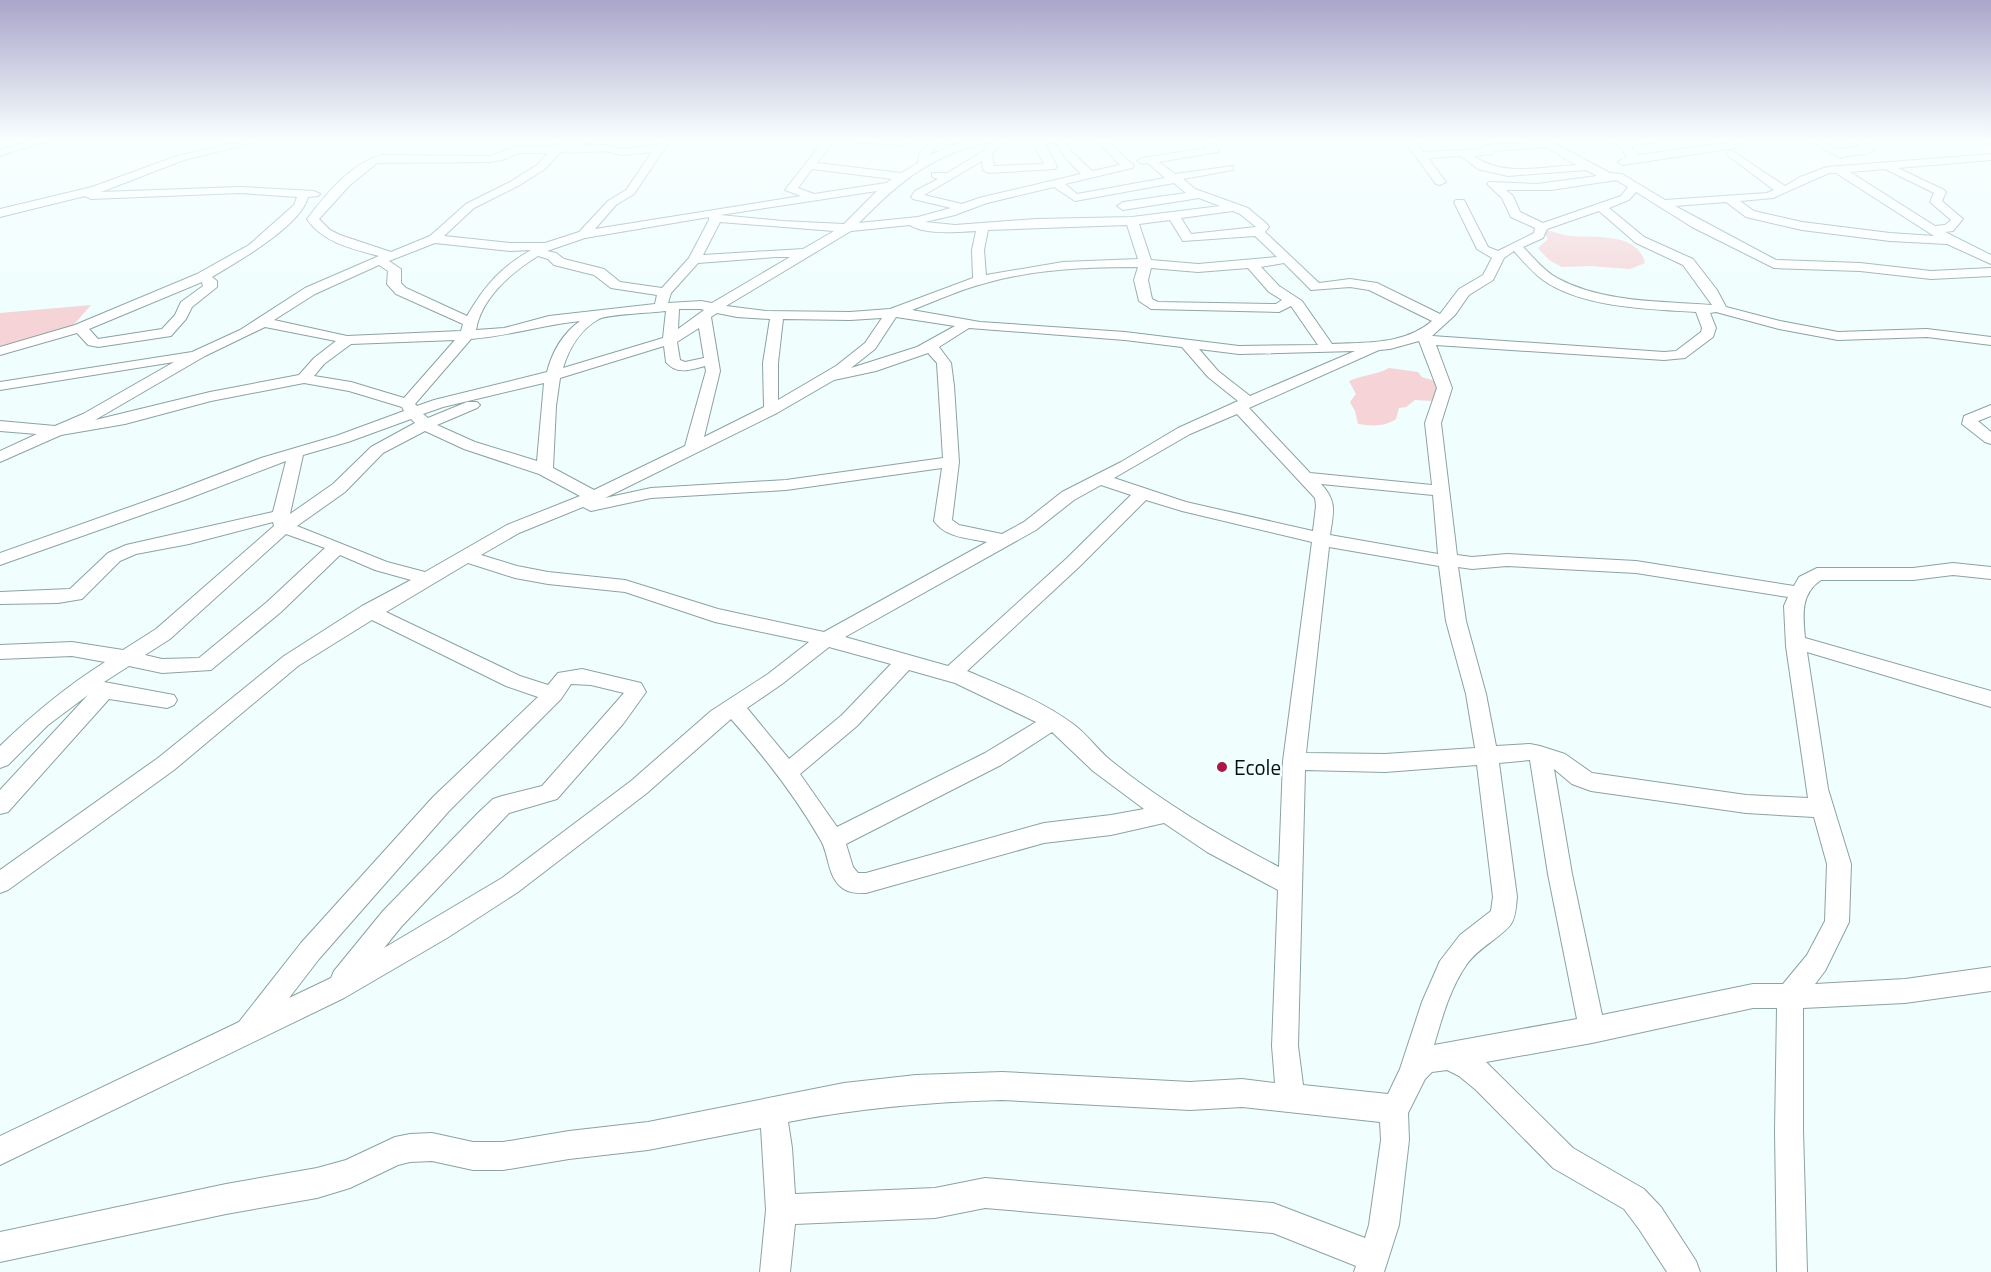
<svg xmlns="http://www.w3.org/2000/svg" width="1991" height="1272" font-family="'Titillium Web',sans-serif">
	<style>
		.green { fill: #f5d3d7 }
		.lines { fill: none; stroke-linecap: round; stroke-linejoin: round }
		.minor-casing { stroke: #8ca2a3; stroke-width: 2 }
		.minor { fill: #fff; fill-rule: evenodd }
		.poi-dot { fill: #ac1845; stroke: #f0fefe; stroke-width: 2 }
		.labels { text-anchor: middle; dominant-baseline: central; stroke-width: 5; stroke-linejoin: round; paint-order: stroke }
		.poi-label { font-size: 21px; fill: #070e0f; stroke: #f0fefe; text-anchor: start }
	</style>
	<rect width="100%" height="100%" fill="#f0fefe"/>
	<!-- green -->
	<g class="green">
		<path d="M1545,230C1554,231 1563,236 1572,236C1597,238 1637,232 1645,263L1630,269L1590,266L1562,267L1549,260L1538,248L1548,239L1544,233Z"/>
		<polygon points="91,305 69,330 0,351 0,313"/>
		<path d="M1389,368L1418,372L1422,377L1438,382L1441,387L1433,401L1415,400L1406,407L1399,408L1396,419C1384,427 1372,426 1358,424L1355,411L1350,402L1356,394L1349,381C1365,374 1377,375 1389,368Z"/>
	</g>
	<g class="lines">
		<!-- minor casing -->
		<g class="minor-casing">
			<g id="minor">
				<polygon points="38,139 53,139 0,156 0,150"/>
				<path d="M251,139H268L184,160L101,192L240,187L314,191L320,194L318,196L308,197C301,226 237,262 212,277L217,281V287L192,307L186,319L171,336L98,347L88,345L77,333L0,355V347L75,325L197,274L249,245L294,205L297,197L240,193L91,199L85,196L0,217V209L92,187L177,156ZM202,282L203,286L181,302L175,315L162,329L98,339L89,329Z"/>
				<path d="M562,139H572L569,143L581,139H595L580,146L604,145L622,149L657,145L661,139H671L634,194L616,205L595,229L801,196L785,190L825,139H835L817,163L901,173L918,163L919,155L933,139H943L929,156C957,140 974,139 1005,139L992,154L994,166L1044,164L1035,147V139H1063L1072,152L1092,171L1120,165L1095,139H1106L1134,166L1132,168L1065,184L1077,194L1165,178L1148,163L1142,164L1137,161L1142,158L1207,148L1200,139H1210L1219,150L1218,152L1159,162L1175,174L1233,166V170L1183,179L1195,189L1248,208L1267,224L1269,227L1265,232L1319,283L1350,279L1377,283L1440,314L1459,289L1483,275L1492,258L1477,249L1454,202L1456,200H1464L1488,247L1498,251L1534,233L1535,228L1511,217L1502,198L1487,184L1489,182L1537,184L1597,176L1586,170L1508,176L1478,169L1461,156L1428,158L1446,182L1440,185L1436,184L1405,142L1406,140L1430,139L1429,141L1417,144L1423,152L1482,149L1483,146L1487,145L1536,142L1534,139H1546L1610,173L1622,174L1665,200L1767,193L1774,190L1727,155L1726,153L1731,150L1785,186L1800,177L1827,167L1991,154V160L1898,168L1944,190L1946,192L1942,201L1963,219L1953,231L1945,232L1991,255V264L1947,244L1890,241L1802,230L1746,217L1726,202L1675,206L1776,260L1860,263L1931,271L1991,268V276L1931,279L1860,271L1774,268L1692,227L1636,192L1629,200L1609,208L1644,237L1693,259L1717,290L1726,307L1780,321L1838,332L1927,329L1991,337V345L1927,337L1838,340L1779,329L1716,312L1710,313L1716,328L1713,337L1685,358L1664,360L1436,345L1452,388L1441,423L1457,555L1472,557L1507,554L1636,561L1794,586L1799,577L1817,568H1913L1953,563L1991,567V579L1953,575L1913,580H1821C1800,594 1803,616 1805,638L1991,691V707L1807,652L1828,789L1851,864L1849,922L1825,971L1815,984L1905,979L1991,967V991L1905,1003L1803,1008V1130L1807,1272H1777L1775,1130L1777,1008H1753L1592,1043L1486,1062L1573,1148L1644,1189L1661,1207L1696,1261L1700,1272H1667L1639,1229L1624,1209L1553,1168L1476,1090L1459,1076L1447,1070L1432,1072L1425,1079L1408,1113L1409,1140L1399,1225L1384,1272H1354L1356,1266L1273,1233L985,1208L935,1218L795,1224L790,1272H760L766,1210L761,1128L648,1150L569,1159L503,1170H473L432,1161L410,1162L398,1165L350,1188L317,1198L226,1214L0,1262V1232L226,1184L317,1168L346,1160L395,1137L410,1134L432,1133L473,1142H503L569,1131L648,1122L844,1083L916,1075L1002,1072L1190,1082L1242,1079L1275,1083L1272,1046L1278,890L1207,852L1164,823L1111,835L1044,843L866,893C856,893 847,893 840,886C827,874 829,853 820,839C795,796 764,756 731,719L647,793L518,892L447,938L344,998L0,1165V1136L239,1022L301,943L433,797L538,697L506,686L372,620L298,666L174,770L8,890L0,893V870L158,758L284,656L362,606L411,580L375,570L340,555L281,612L211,670L162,673L129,666L104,682L174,695L177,700L174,705L167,708L109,699L8,812L0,814V790L88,695L48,725L8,765L0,768V746C33,714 67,686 105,662L72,656L0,659V645L72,642L123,650L156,629L274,526L273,522L189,544L136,554L120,561L82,599L58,603L0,604V592L70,589L108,553L126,545L273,512L286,461L187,499L0,565V553L175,491L261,458L336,436L404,411L402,407L349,391L304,383L211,401L125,424L61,435L0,462V451L37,434L0,431V421L55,426L83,414L174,362L0,390V382L192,352L240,330L305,288L379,256C353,249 323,243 307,219C326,194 351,163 382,155L490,156L515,147H554ZM992,142L982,152L947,173H932V177L938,179L915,191L911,197L913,199L951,208L918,217L859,223C899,182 933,153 992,142ZM1056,143L1064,156L1081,174L979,198L962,204L924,195L982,161L983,170L989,173L1055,169L1057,167L1045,144ZM1546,147L1576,165C1542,167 1503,177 1474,156L1493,154L1494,151ZM567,151L572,153L604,151L622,155L652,152L626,190L608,201L579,232L545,243H511L444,236L474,208L518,186L545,169L560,153ZM517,153H548L537,165L510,182L466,204L430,236L391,252L340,235L330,230L319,219L349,186L377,163L490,162L506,159ZM812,169L892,179L886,183L814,194L798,188ZM1885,169L1934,193L1930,202L1951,220L1945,225L1935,226L1850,172ZM1829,173H1836L1934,236L1890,233L1802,222L1754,211L1740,201L1773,198ZM1616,180L1628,187L1621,196L1543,223L1520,212L1513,196L1506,190H1551ZM1174,183L1186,193L1123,202L1117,206L1123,210L1199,198L1220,206L1132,217L1036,219L955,225L925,222L955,215L987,203L1054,187L1075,201ZM877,191L844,224L782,221L720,215ZM1233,211L1240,214L1256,227L1191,234L1181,218ZM1599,211L1636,243L1683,265L1712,305C1661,301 1603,303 1557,278C1544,271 1534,258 1523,247L1543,238L1547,229ZM709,217V220L689,258L662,288L620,282L604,269L564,259L556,253L547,251L585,238ZM1170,220L1183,241L1255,236L1277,257L1198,264L1151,260L1139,224ZM720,222L834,231L803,249L703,255ZM910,225C923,235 960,232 976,231L972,250L973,278L890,309L850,312L766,311L726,306L851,231ZM1127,225L1138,259L1063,262L986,275L984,250L988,230ZM435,243L511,251L531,250C500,268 485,285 467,316L406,288L401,283V269L389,261ZM1514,251C1523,261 1532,272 1543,280C1582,308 1650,309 1696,312L1702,328L1701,332L1676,351L1664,352L1432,336L1455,315L1469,295L1493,280L1504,258ZM538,256L548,259L554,265L594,275L611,288L657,295L655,304L549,316L504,328L476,330C481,298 512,272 538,256ZM776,257H790L712,303L701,301L668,303L671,293L698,263ZM1284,263L1311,290L1350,287L1369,290L1432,321C1404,345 1367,342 1332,344L1302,301L1279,286L1261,267ZM379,265L388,271L387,284L396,294L463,324L461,331L347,336L274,320L315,294ZM1138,267L1134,280L1139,301L1151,309L1279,312L1291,306L1318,345L1239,346L1125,332L980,322L912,310C936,301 961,289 986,283C1035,269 1088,267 1138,267ZM1151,268L1198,272L1248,268L1269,292L1282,300L1276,304L1158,302L1152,299L1148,280ZM679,309H701L704,310L678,329ZM666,311L663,338L563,368C569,348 581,329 599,319C609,314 652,313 666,311ZM717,313L737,317L770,319L763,363L764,407L704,437L720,371L711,317ZM896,317L955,326L917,347L851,368L875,349ZM882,318L865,343L836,366L778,400V363L783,319L850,320ZM580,321C563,333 552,352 547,372L434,400L417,406L415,404L471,339C508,336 543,325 580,321ZM265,327L336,341L314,358L299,375L210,392L95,420L205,356ZM699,328L704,358L685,362L680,360L677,342ZM969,328L1125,340L1182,347L1208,377L1238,401L1178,428L1121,462L1062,492L1024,522L1002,534L959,525L952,520L959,462L954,386L951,363L939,347ZM455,340L404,398L351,382L314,376L324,364L351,344ZM1419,341L1437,388L1425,423L1432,485L1310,473L1249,408L1379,350L1390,349ZM664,346L666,362C677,375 690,370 705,366L706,371L685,446L594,490L553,468L556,406L560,378ZM1199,349L1239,354L1355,351L1250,396L1218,371ZM928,353L937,363L943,458L786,480L651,488L605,498L777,413L834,380L876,371ZM544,383L537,461L475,442L437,425L477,408L480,405L477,402H467L428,418L423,414L443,407ZM1237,414L1315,498L1316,506L1313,531L1186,502L1114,478L1190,434ZM411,419L415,423L371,447L333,484L290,514L303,455L348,442ZM425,431L464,449L539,474L580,496L507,525L425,572L387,562L297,526L345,492L383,453ZM942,468L934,521C946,538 968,538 987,542L824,632L718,609L625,580L548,572L517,566L481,555L519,533L583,507L591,511L651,498L786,490ZM1321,484L1433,495L1438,554L1330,535C1333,513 1338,502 1321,484ZM1101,485L1131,495L1066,559L948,666L845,637L1036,530L1074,500ZM1146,500L1182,511L1312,542L1283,761L1279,867C1220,836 1161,802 1109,759C1097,749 1087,734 1073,724C1042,701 1003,686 967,671L1079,567ZM286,534L325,548L267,602L199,658L162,659L145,655L170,639ZM1329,547L1439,566L1446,621L1466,694L1475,748L1385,754L1306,753ZM468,563L515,578L548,584L625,592L715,622L809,642L768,674L711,711L631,781L502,878L384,948L401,927L509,813L557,799L623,724L646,692L641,683L582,669L558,673L548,685L520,676L386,612ZM1507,566L1636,573L1788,597L1784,606L1786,646L1808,798L1746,795L1592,773L1565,754L1540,746L1530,744L1496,746L1486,694L1466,621L1458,567L1472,569ZM829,647L891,664L842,715L789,759L747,708L782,684ZM909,670L955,683L1036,722L985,753L837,827L800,774L857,726ZM571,684L591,685L624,693L542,786L502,796L493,799L479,812L383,911L334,971L331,978L289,998L319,959L449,811L561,699ZM1052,732L1093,771L1144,809L1111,815L1044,823L866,873H858L853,867L846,844L1001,765ZM1530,760L1548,874L1577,1019L1434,1045C1442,1018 1450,988 1467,964C1479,947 1502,937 1511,924C1516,917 1516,905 1517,897L1499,763ZM1477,765L1493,897L1491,911L1460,935L1440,961L1422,1002L1400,1069L1388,1094L1303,1085L1298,1046L1305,770L1385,772ZM1554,769L1572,784L1591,791L1746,813L1814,817L1827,864L1825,921L1807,955L1783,984H1753L1602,1015L1572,874ZM1002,1100L1190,1110L1242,1107L1380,1122L1381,1140L1369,1225L1365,1238L1273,1203L985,1178L935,1188L795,1194L792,1148L788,1122C859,1108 929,1102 1002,1100Z"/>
				<path d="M850,139C865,138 896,134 908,143L903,146L855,142Z"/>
				<polygon points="1612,139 1663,139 1658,142 1630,146 1638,155 1735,142 1740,145 1735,148 1623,165 1618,162 1627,156"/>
				<path d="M1807,139H1819L1837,149L1860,147L1850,139H1861L1875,150C1866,157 1850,153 1840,158Z"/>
				<polygon points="1980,139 1991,139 1991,145"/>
				<polygon points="1991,405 1991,416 1978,421 1991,432 1991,444 1985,442 1962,424 1964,416"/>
			</g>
		</g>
		<!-- minor -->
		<use href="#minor" class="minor"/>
	</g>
	<!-- sky -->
	<linearGradient id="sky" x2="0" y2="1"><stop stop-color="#aaa5ca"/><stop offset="0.44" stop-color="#f8ffff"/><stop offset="1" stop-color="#f8ffff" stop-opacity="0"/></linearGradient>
	<rect width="1991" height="317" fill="url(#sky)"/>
	<!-- markers -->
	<circle class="poi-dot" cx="1222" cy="767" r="6"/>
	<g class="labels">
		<!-- poi labels -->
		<g class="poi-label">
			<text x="1234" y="767">Ecole</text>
		</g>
	</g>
</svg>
